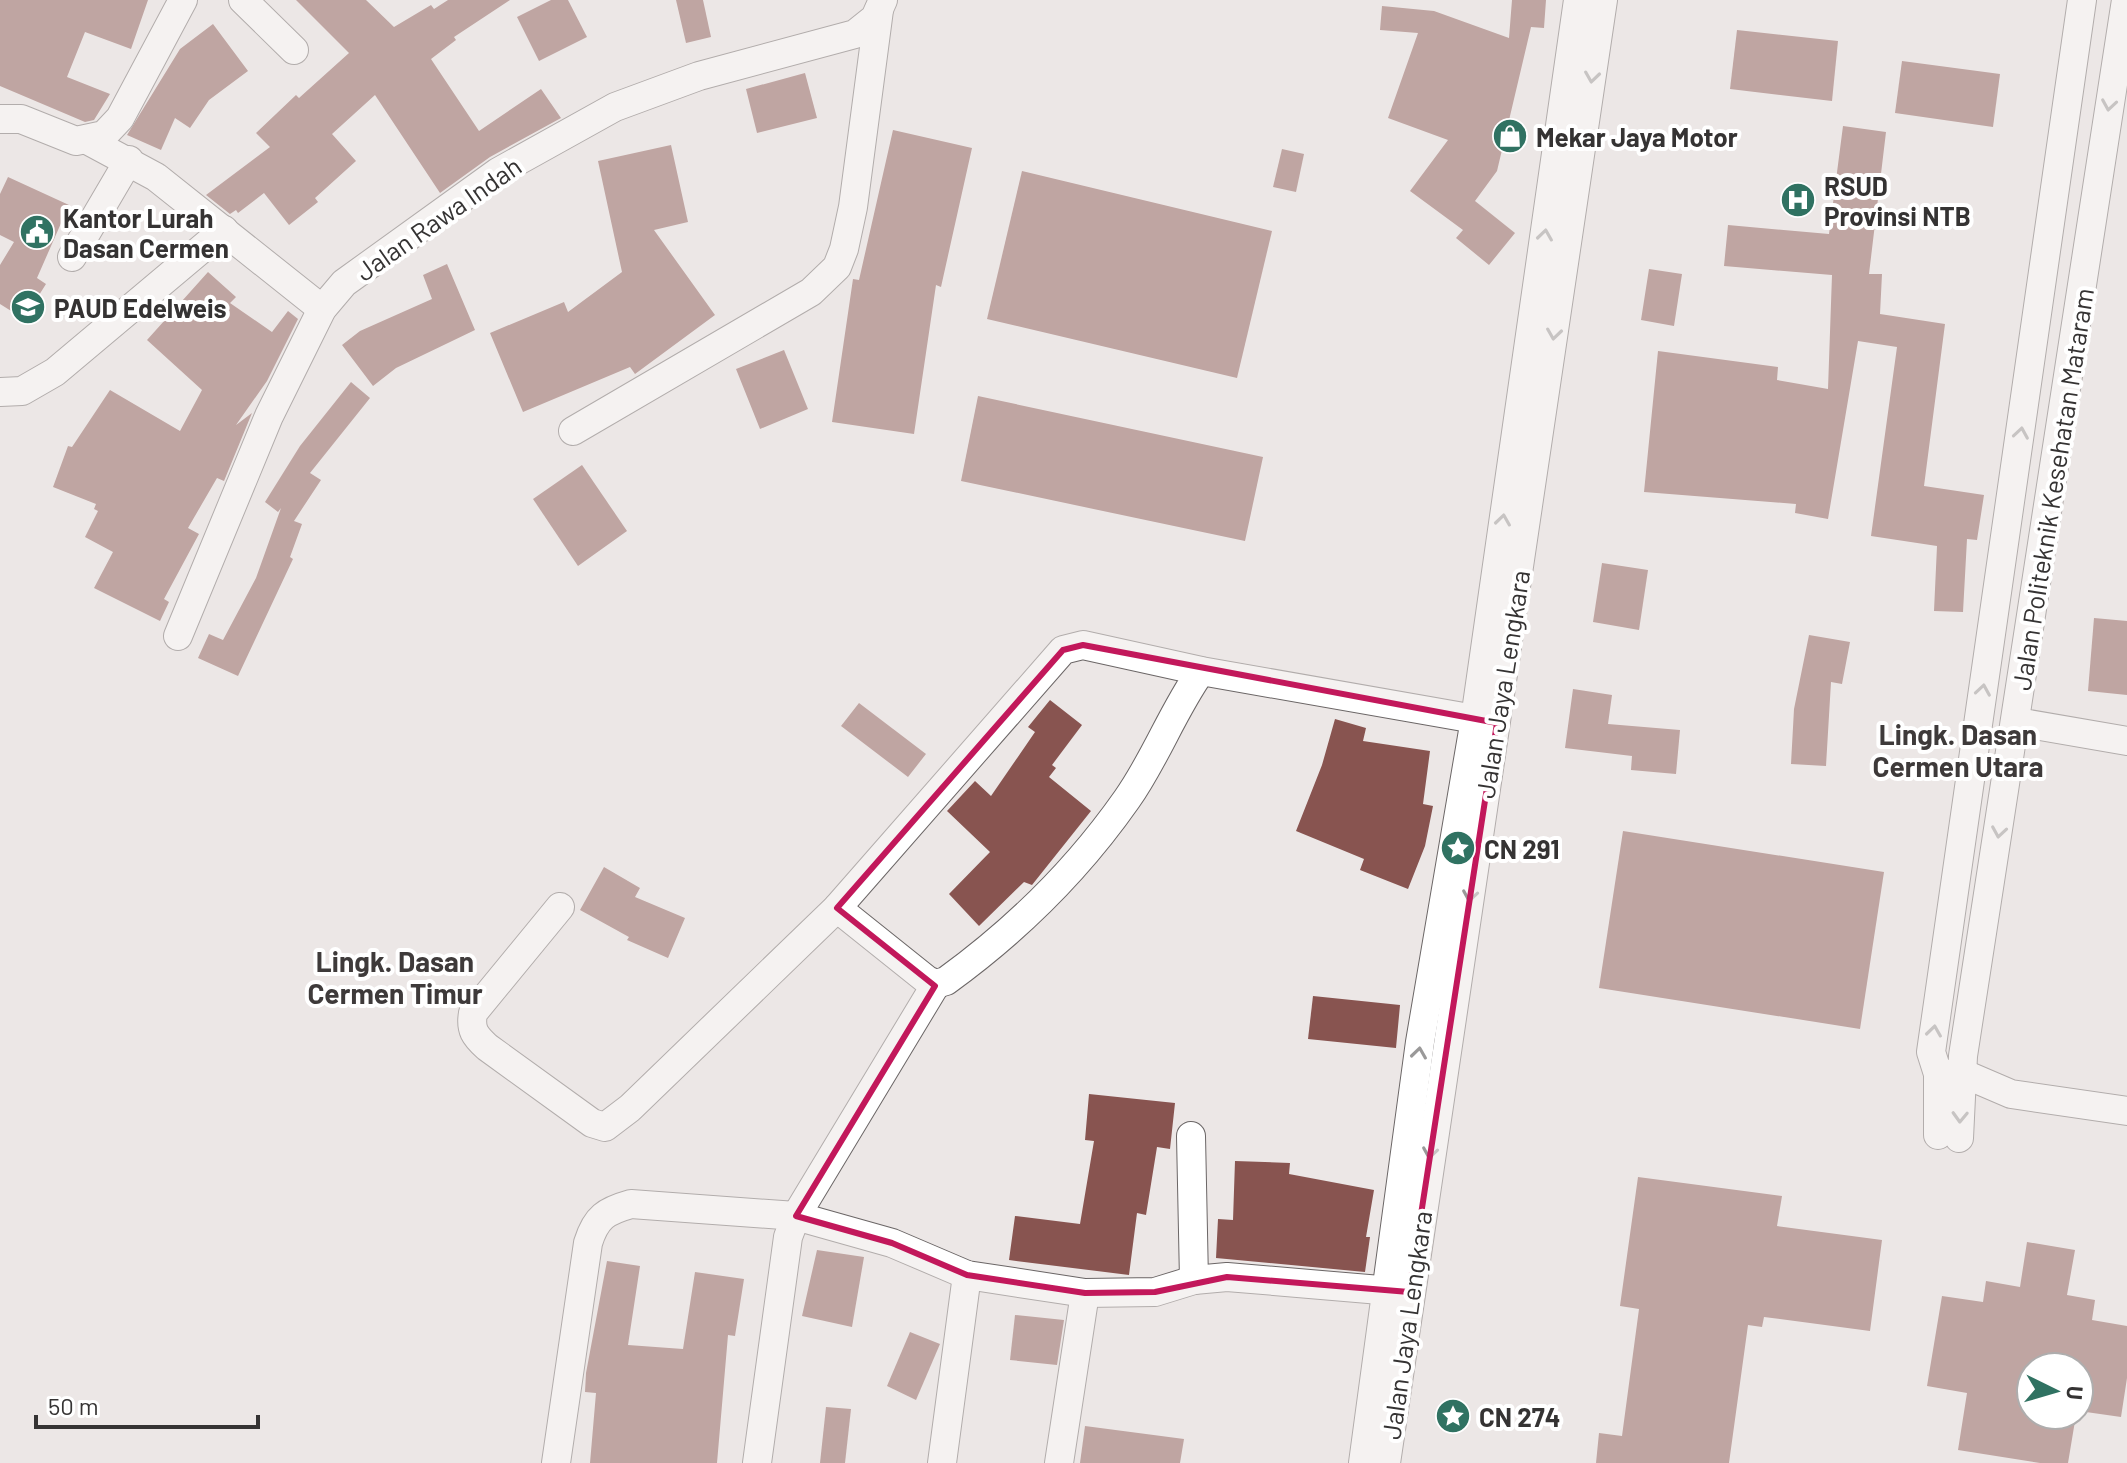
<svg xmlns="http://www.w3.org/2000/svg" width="2127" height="1463" font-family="Barlow,sans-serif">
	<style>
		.building { fill: #885450 }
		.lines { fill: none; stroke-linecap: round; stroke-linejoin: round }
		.street-casing { stroke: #6b6666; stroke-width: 30 }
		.street { stroke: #fff; stroke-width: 28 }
		.oneway { stroke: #9a9999 }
		.marked { fill: none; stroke: #c2185b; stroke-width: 6; stroke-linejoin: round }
		.labels { text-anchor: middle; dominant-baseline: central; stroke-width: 8; stroke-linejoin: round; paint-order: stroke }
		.poi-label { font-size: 26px; font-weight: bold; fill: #353333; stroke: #fff; text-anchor: start }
		.street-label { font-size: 26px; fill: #353333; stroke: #fff }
		.neighbourhood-label { font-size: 28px; font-weight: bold; fill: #3e3a3a; stroke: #fff }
	</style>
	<rect width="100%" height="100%" fill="#ece7e6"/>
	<!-- building -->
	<g class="building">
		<polygon points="0,0 148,0 131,49 85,32 67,77 110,94 94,120 85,122 0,86"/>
		<polygon points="296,0 366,0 394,27 431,5 434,9 448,0 510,0 454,37 456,40 431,59 479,131 541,89 561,118 490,157 440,193 375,95 332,134 356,161 315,198 318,202 289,225 264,193 238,213 236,210 230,214 206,195 270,147 256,133 296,95 299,98 349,53"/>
		<polygon points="551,0 568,0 587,37 539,61 517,17"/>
		<polygon points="676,0 703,0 711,37 686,43"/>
		<polygon points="1512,0 1546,0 1544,28 1531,27 1497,171 1475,201 1515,233 1489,265 1456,238 1463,230 1410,191 1448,140 1388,118 1418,33 1380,30 1382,6 1434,11 1509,38"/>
		<polygon points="213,24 248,71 209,100 190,128 175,118 161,150 127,135 180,49"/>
		<polygon points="1737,30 1838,41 1832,101 1730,89"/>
		<polygon points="1902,61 2000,74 1993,127 1895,113"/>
		<polygon points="805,73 817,118 757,133 746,89"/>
		<polygon points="1843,126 1886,132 1869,274 1882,274 1880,314 1945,324 1924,486 1984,495 1977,540 1967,539 1963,612 1934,611 1937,546 1871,536 1897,347 1858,341 1828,519 1795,513 1796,504 1644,492 1658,351 1778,367 1777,380 1828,389 1832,275 1724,266 1728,225 1829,234"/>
		<polygon points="893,130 972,148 941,287 936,285 914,434 832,422 853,279 859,280"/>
		<polygon points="671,145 688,222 654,230 715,315 635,374 630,367 523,412 490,333 564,302 568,312 622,272 598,161"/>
		<polygon points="1282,149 1304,154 1296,192 1273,187"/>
		<polygon points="1022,171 1272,231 1237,378 987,319"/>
		<polygon points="8,177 69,205 37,278 46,284 24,319 0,304 0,265 14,242 0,235 0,194"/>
		<polygon points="447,264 475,330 396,368 373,386 342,345 360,331 432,299 423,275"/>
		<polygon points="1649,269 1682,274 1674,326 1641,320"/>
		<polygon points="208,272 236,297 230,303 272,332 288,311 298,319 267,381 236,425 252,413 224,481 217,478 188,528 199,534 164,599 169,602 160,621 94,588 113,552 85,537 98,511 94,509 96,504 53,487 68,446 72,447 110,390 180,431 202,390 147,340"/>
		<polygon points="784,350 808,409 760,429 736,369"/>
		<polygon points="351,382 370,398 310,473 321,480 294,521 302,524 290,557 293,559 238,676 198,658 209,634 223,640 256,578 281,508 278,512 265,502 300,446"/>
		<polygon points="978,396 1263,457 1245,541 961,481"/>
		<polygon points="582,465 627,531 578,566 533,499"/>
		<polygon points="1602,563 1648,570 1639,630 1593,622"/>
		<polygon points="2094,618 2127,621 2127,695 2088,691"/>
		<polygon points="1809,635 1850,642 1842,684 1831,682 1826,766 1791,764 1794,709"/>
		<polygon points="1573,689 1612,695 1608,724 1680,730 1676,774 1631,770 1632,756 1565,748"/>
		<polygon points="1050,700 1082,725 1052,765 1056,768 1049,777 1091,811 1032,885 1024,882 979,926 949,894 990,852 947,811 975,781 991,796 1035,732 1028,727"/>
		<polygon points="859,703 926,754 908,777 841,726"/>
		<polygon points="1335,719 1366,728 1363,741 1430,751 1423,804 1433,806 1425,846 1408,889 1360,870 1364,859 1296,831 1322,765"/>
		<polygon points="1623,831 1884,872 1860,1029 1599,988"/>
		<polygon points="604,867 640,888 635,897 685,918 668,958 627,940 629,937 580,910"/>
		<polygon points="1313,996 1400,1005 1396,1048 1308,1039"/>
		<polygon points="1089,1094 1175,1103 1170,1149 1157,1147 1146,1215 1137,1213 1129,1275 1009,1260 1015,1216 1080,1224 1094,1141 1085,1140"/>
		<polygon points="1235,1161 1290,1163 1289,1174 1374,1190 1366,1237 1370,1237 1365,1272 1216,1258 1218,1219 1233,1220"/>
		<polygon points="1638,1177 1782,1196 1777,1226 1882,1240 1870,1331 1764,1317 1762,1327 1748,1325 1729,1463 1596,1463 1599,1433 1622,1436 1639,1309 1620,1306"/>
		<polygon points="2027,1242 2075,1250 2067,1295 2095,1300 2092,1320 2127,1326 2127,1378 2121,1417 2079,1411 2079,1367 2031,1367 2031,1415 2076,1415 2068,1463 2040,1463 1958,1450 1967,1393 1927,1386 1942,1296 1983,1302 1986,1281 2020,1287"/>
		<polygon points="817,1250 864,1257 852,1327 802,1316"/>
		<polygon points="607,1261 640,1266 628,1345 683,1349 695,1272 744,1279 735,1336 728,1335 717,1463 590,1463 596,1393 585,1392 586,1373"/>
		<polygon points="1015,1315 1064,1320 1057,1365 1010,1360"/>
		<polygon points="910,1332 940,1344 916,1400 887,1386"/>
		<polygon points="826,1407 851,1409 845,1463 820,1463"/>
		<polygon points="1085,1426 1184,1439 1180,1463 1080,1463"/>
	</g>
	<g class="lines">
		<!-- street casing -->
		<g class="street-casing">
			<g id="street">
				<polyline points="243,0 294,50"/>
				<polyline points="0,119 21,119 76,141 104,135 120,118 183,0"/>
				<polyline points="89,141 156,177 322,309"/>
				<polyline points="72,257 129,160"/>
				<polyline points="0,392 22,391 55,372 224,230"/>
				<polyline points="573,431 811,292 837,267 844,249 853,207 879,10"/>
				<polyline points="178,636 269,416 322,309 344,283 498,172 615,107 699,76 855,34 875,18 883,0"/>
				<polyline points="2017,722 2127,741"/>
				<path d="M560,907L473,1013C470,1030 475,1036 487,1047L592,1123L605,1127L630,1108L837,908L1063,650L1083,645L1201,671L1492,722"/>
				<path d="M837,908L927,980L936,984L946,981C1015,931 1078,869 1127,799C1156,758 1172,712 1201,671"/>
				<polyline points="1947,1074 1962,1073 2011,1094 2127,1111"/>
				<polyline points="1938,1135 1938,1074 1931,1052 2082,0"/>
				<polyline points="1191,1136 1194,1280"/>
				<polyline points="1959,1138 1963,1056 2126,0"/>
				<path d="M556,1463L588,1243C596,1217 606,1211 631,1204L796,1216L892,1243L967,1275L1085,1293L1155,1292L1194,1280L1227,1277L1404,1292"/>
				<polyline points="757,1463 788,1237 796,1216 936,984"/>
				<polyline points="942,1463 967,1275"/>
				<polyline points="1059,1463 1085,1293"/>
				<polyline points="1363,1463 1420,1042 1475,719 1578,0"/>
				<polyline points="1386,1463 1603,0"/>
			</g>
		</g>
		<!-- street -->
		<use href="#street" class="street"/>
	</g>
	<!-- one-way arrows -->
	<defs><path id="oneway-chevron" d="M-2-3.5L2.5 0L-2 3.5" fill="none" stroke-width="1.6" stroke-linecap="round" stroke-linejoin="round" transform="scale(2)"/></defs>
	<g class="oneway">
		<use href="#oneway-chevron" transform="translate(1592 77) rotate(98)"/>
		<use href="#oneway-chevron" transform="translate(2109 105) rotate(99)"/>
		<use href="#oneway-chevron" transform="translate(1545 235) rotate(-82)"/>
		<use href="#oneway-chevron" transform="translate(1554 334) rotate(98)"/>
		<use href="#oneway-chevron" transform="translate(2021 433) rotate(-81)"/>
		<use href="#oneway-chevron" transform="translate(1503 520) rotate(-82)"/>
		<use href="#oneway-chevron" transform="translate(1983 690) rotate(-81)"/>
		<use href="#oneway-chevron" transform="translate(1999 832) rotate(99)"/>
		<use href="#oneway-chevron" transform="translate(1470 896) rotate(99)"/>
		<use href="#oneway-chevron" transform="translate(1934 1031) rotate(-82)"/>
		<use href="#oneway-chevron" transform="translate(1419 1053) rotate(-82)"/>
		<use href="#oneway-chevron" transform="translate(1960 1117) rotate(92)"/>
		<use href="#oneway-chevron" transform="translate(1430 1153) rotate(99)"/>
	</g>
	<!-- marked area -->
	<path d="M0 0H2127V1463H0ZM1083,645L1497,723L1409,1292L1227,1277L1155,1292L1085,1293L967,1275L892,1243L796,1216L935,986L837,908L1063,650Z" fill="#ece7e6" fill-opacity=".55" fill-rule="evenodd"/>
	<path class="marked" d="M1083,645L1497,723L1409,1292L1227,1277L1155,1292L1085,1293L967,1275L892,1243L796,1216L935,986L837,908L1063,650Z"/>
	<!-- icons -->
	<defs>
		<g id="shop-disc" transform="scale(1.8)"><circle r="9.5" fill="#307262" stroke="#fff"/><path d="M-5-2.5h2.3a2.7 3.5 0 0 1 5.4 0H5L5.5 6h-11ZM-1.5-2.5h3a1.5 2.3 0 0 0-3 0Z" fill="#fff"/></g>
		<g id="hospital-disc" transform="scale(1.8)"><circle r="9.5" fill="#307262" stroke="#fff"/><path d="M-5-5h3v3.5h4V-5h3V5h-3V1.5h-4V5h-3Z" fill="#fff"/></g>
		<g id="civic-disc" transform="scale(1.8)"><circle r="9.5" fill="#307262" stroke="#fff"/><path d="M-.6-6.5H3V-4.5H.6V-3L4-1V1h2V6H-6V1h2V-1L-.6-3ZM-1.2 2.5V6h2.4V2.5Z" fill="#fff"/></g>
		<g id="school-disc" transform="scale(1.8)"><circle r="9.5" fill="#307262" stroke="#fff"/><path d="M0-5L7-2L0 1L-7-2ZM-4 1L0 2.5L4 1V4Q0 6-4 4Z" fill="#fff"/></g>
		<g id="sight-disc" transform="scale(1.8)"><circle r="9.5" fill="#307262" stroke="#fff"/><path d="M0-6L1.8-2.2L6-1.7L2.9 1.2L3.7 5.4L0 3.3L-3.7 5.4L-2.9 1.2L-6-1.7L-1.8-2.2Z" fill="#fff"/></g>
	</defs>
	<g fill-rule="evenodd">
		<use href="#shop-disc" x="1510" y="136"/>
		<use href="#hospital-disc" x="1798" y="200"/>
		<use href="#civic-disc" x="37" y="232"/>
		<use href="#school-disc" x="28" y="307"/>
		<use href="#sight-disc" x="1458" y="848"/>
		<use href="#sight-disc" x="1453" y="1416"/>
	</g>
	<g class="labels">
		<!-- poi labels -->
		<g class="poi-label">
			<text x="1536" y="136">Mekar Jaya Motor</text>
			<text x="1824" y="185">RSUD<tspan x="1824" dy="30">Provinsi NTB</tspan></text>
			<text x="63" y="217">Kantor Lurah<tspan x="63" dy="30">Dasan Cermen</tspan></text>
			<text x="54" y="307">PAUD Edelweis</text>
			<text x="1484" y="848">CN 291</text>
			<text x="1479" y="1416">CN 274</text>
		</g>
		<!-- street labels -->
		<g class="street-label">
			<text transform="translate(438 218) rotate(-35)">Jalan Rawa Indah</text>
			<text transform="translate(2052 489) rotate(-81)">Jalan Politeknik Kesehatan Mataram</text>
			<text transform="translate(1502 684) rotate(-81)">Jalan Jaya Lengkara</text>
			<text transform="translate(1406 1325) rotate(-82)">Jalan Jaya Lengkara</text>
		</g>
		<!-- neighbourhood labels -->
		<g class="neighbourhood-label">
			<text x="1958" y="734">Lingk. Dasan<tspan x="1958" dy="32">Cermen Utara</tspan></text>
			<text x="395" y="961">Lingk. Dasan<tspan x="395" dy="32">Cermen Timur</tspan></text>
		</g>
	</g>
	<!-- north arrow -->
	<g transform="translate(2055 1391) rotate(95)"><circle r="38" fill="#ffffff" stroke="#aeadad" stroke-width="2"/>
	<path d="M0-6L14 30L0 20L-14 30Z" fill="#307262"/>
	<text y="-12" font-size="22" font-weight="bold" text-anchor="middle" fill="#353333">U</text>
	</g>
	<!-- scale -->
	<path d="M36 1415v12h222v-12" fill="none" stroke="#353333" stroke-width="4"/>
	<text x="48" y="1415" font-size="24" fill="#353333" stroke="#ffffff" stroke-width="6" paint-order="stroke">50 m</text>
</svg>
